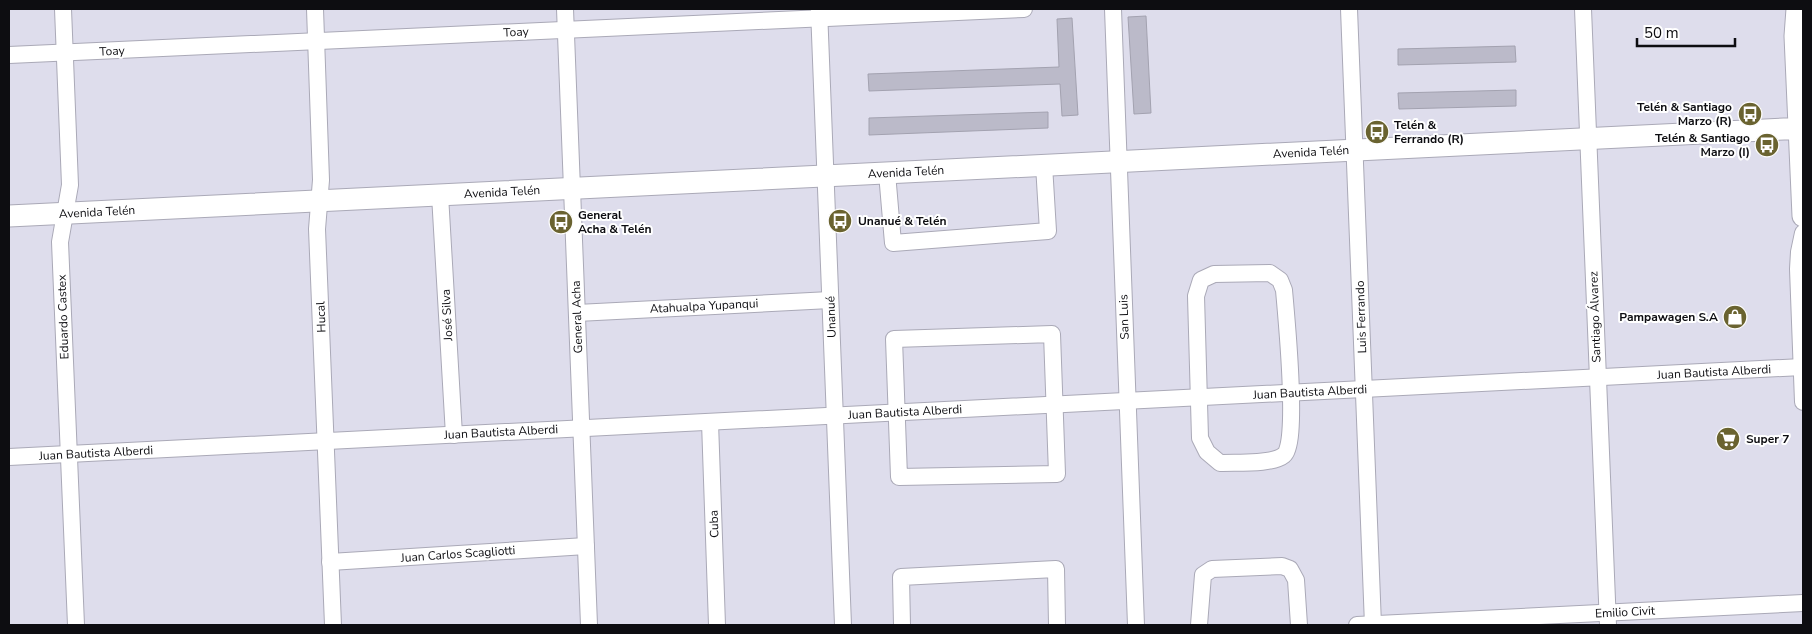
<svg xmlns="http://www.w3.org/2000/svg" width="1812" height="634" font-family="'Nunito Sans',sans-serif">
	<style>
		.building { fill: #bbbac9; stroke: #a3a2b0 }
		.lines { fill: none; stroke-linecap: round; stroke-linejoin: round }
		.minor-casing { stroke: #aaa9b7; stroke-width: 18 }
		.major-casing { stroke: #aaa9b7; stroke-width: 23 }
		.minor { stroke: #fff; stroke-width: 16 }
		.major { stroke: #fff; stroke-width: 21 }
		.labels { text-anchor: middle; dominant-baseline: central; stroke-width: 4; stroke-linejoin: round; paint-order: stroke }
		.street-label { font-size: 12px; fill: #0d0d11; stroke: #fff }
		.poi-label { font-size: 12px; font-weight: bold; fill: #0d0d11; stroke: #fff; text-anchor: start }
	</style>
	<rect width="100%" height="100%" fill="#deddec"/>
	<!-- building -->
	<g class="building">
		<polygon points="1146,16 1151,113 1134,114 1128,17"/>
		<polygon points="1072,18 1078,115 1062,116 1060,84 869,91 868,74 1059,67 1057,19"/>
		<polygon points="1515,46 1516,62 1398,65 1398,49"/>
		<polygon points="1516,90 1516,106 1399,109 1398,93"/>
		<polygon points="1048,112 1048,128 869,135 869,118"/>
	</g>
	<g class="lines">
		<!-- minor casing -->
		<g class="minor-casing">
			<g id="minor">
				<polyline points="63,9 70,185 60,242 76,625"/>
				<polyline points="315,9 321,180 317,229 333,625"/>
				<polyline points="565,9 589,625"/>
				<polyline points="819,9 843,625"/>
				<polyline points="1113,9 1136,625"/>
				<polyline points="1349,9 1373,625"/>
				<polyline points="1583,9 1608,625"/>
				<polyline points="9,55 1024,9"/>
				<polyline points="887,173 893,243 1048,231 1044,165"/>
				<polyline points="440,195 454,435"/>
				<polyline points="1803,233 1799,252 1798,269 1803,402"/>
				<path d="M1270,273L1280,280L1284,290C1286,314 1299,444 1284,455C1272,465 1236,462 1220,463L1207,452L1200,438L1196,296L1201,280L1214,274Z"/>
				<polyline points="577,313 830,300"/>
				<polygon points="1052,334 1057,474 899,477 894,339"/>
				<polyline points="710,422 717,625"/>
				<polyline points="9,457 1802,367"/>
				<polyline points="330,562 586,546"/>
				<polyline points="902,625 901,577 1056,569 1057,625"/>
				<polyline points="1199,625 1203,575 1212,569 1282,566 1290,569 1296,580 1299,625"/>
				<polyline points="1357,625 1803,603"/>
			</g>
		</g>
		<!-- major casing -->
		<g class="major-casing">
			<g id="major">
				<polyline points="1797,9 1795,36 1803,216"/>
				<polyline points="9,216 1784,129 1799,129 1803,130"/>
			</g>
		</g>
		<!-- minor -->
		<use href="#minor" class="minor"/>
		<!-- major -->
		<use href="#major" class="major"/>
	</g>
	<!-- icons -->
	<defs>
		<g id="bus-disc" transform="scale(1.25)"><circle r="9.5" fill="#6a6330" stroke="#fff"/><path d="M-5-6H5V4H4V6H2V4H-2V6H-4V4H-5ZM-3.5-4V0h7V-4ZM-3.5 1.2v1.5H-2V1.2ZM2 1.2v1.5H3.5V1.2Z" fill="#fff"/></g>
		<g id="shop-disc" transform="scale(1.25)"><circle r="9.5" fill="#6a6330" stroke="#fff"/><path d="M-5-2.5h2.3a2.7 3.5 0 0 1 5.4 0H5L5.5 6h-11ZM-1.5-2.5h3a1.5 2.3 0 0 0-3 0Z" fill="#fff"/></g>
		<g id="supermarket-disc" transform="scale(1.25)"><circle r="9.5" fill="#6a6330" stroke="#fff"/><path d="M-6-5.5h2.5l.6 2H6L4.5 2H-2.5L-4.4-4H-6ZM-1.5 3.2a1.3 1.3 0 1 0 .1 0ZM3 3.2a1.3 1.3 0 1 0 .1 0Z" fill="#fff"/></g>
	</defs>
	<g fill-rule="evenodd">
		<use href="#bus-disc" x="1750" y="114"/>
		<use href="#bus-disc" x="1377" y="132"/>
		<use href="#bus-disc" x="1767" y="145"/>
		<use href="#bus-disc" x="840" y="221"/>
		<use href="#bus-disc" x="561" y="222"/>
		<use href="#shop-disc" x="1735" y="317"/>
		<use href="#supermarket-disc" x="1728" y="439"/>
	</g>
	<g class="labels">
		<!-- street labels -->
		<g class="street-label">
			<text transform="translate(516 32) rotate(-3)">Toay</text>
			<text transform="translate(112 51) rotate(-3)">Toay</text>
			<text transform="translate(1311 152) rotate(-3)">Avenida Telén</text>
			<text transform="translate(906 172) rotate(-3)">Avenida Telén</text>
			<text transform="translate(502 192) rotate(-3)">Avenida Telén</text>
			<text transform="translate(97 212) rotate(-3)">Avenida Telén</text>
			<text transform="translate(704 306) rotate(-3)">Atahualpa Yupanqui</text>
			<text transform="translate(447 315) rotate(-93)">José Silva</text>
			<text transform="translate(63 317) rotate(-92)">Eduardo Castex</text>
			<text transform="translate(321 317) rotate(-92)">Hucal</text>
			<text transform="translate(577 317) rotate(-92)">General Acha</text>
			<text transform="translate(831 317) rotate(-92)">Unanué</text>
			<text transform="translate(1124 317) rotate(-92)">San Luis</text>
			<text transform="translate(1361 317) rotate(-92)">Luis Ferrando</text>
			<text transform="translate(1595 317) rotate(-92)">Santiago Álvarez</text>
			<text transform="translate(1714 372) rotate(-3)">Juan Bautista Alberdi</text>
			<text transform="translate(1310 392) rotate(-3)">Juan Bautista Alberdi</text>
			<text transform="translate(905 412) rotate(-3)">Juan Bautista Alberdi</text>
			<text transform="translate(501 432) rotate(-3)">Juan Bautista Alberdi</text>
			<text transform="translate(96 453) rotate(-3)">Juan Bautista Alberdi</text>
			<text transform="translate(714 524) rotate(-92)">Cuba</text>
			<text transform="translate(458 554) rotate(-4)">Juan Carlos Scagliotti</text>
			<text transform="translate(1625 612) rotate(-3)">Emilio Civit</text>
		</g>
		<!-- poi labels -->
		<g class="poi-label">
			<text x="1732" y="107" text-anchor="end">Telén &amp; Santiago<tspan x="1732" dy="14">Marzo (R)</tspan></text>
			<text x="1394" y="125">Telén &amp;<tspan x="1394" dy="14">Ferrando (R)</tspan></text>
			<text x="1750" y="138" text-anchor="end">Telén &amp; Santiago<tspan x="1750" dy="14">Marzo (I)</tspan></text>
			<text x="578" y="215">General<tspan x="578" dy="14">Acha &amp; Telén</tspan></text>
			<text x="858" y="221">Unanué &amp; Telén</text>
			<text x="1718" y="317" text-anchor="end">Pampawagen S.A</text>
			<text x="1746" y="439">Super 7</text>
		</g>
	</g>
	<!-- border -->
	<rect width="1812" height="634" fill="none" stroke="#0d0d11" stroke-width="20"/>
	<!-- scale -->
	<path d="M1637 38v8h98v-8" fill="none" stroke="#0d0d11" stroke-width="2.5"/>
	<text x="1644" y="38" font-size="15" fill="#0d0d11" stroke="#ffffff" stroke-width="4" paint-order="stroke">50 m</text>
</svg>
